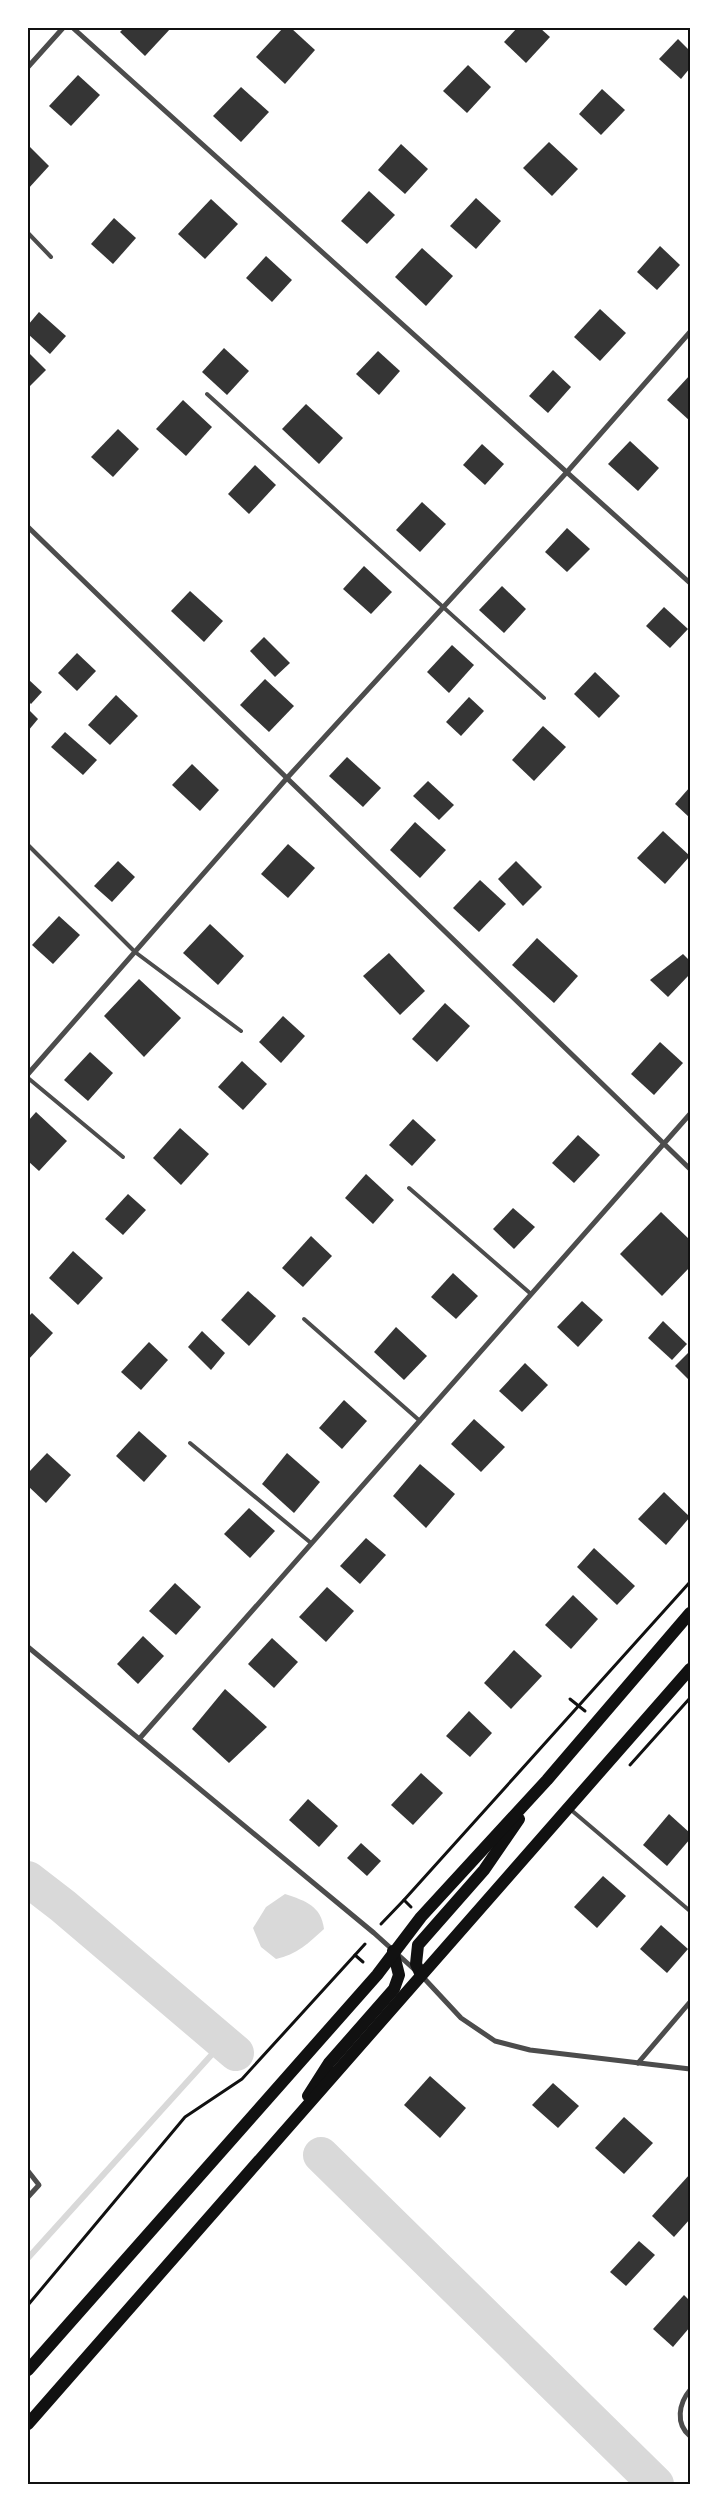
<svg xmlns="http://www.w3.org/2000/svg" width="718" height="2512" font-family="Barlow,sans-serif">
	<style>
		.water { fill: #d9d9d9 }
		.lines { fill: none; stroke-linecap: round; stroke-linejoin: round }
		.stream { stroke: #d9d9d9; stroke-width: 6 }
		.river { stroke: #d9d9d9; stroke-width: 36 }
		.building { fill: #353535 }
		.path { stroke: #111; stroke-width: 3 }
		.service { stroke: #4c4c4c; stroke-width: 4 }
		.minor { stroke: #4c4c4c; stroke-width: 5 }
		.primary { stroke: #111; stroke-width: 12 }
		.neatline { fill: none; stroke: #111; stroke-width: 2 }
	</style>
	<rect width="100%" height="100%" fill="#fff"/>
	<!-- water -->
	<path class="water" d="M285,1894C306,1901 321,1906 324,1929C310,1942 296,1955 276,1959L261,1947L253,1928L266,1907Z"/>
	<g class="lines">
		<!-- stream -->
		<polyline class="stream" points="28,2258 224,2041"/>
		<!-- river -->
		<g class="river">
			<polyline points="28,1879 63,1906 236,2053"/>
			<polyline points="321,2155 656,2484"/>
		</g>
	</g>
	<!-- building -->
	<g class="building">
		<polygon points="124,28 171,28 145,56 120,32"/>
		<polygon points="283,28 291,28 315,50 285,84 256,57"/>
		<polygon points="517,28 540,28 550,37 526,63 504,42"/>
		<polygon points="678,39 690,51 690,68 681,79 659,59"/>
		<polygon points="468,65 491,87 467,113 443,91"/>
		<polygon points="78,75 100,95 71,126 49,106"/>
		<polygon points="241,87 269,112 241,142 213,116"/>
		<polygon points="602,89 625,110 601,135 579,114"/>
		<polygon points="549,142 578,169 552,196 523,168"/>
		<polygon points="401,144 428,169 405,194 378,170"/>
		<polygon points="28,145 49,166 28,189"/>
		<polygon points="369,191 395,215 367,244 341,221"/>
		<polygon points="476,198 501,221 476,249 450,226"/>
		<polygon points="211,199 238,224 205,259 178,234"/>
		<polygon points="114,218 136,238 113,264 91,244"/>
		<polygon points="660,246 680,265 657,290 637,272"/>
		<polygon points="422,248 453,276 426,306 395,277"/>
		<polygon points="266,256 292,280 272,302 246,278"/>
		<polygon points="600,309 626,333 600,361 574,337"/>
		<polygon points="39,312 66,336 50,354 28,334 28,325"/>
		<polygon points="224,348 249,371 227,395 202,372"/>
		<polygon points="378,351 400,371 379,395 356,374"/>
		<polygon points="30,354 46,370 29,387 28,385 28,357"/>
		<polygon points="553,370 571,387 548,413 529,396"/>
		<polygon points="690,375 690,421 667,400"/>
		<polygon points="183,400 212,427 186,456 156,429"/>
		<polygon points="306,404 343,438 319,464 282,429"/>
		<polygon points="118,429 139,449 113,477 91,457"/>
		<polygon points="630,441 659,468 638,491 608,464"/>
		<polygon points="482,444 504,464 485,485 463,465"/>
		<polygon points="255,465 276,485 249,514 228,494"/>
		<polygon points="422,502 446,524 420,552 396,530"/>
		<polygon points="567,528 590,549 567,572 545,552"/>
		<polygon points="364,566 392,592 371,614 343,589"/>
		<polygon points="502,586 526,609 504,633 479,610"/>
		<polygon points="190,591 223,621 204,642 171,611"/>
		<polygon points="664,607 688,629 670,648 646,626"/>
		<polygon points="264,637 290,663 275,677 250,651"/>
		<polygon points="452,645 474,665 449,693 427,672"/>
		<polygon points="77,653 96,671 77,691 58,673"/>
		<polygon points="595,672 620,696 599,718 574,694"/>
		<polygon points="28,679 42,692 31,704 28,701"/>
		<polygon points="265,679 294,706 269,732 240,705"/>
		<polygon points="116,695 138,716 110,745 88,725"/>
		<polygon points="469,697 484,711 461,736 446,722"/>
		<polygon points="28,709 38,719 28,731"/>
		<polygon points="543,726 566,747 534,781 512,760"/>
		<polygon points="65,732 97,760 83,775 51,747"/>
		<polygon points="347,757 381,788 363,807 329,776"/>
		<polygon points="192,764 219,790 200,811 172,785"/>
		<polygon points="428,781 454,805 439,820 413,796"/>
		<polygon points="690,787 690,818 675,804"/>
		<polygon points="415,822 446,850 420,878 390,850"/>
		<polygon points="663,831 690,856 665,884 637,858"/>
		<polygon points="288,844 315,868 288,898 261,874"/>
		<polygon points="118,861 135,877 112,902 94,886"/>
		<polygon points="516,861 542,887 523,906 498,879"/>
		<polygon points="480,880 506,904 479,932 453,908"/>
		<polygon points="59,916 80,935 53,964 32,945"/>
		<polygon points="210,924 244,956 218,985 183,953"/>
		<polygon points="537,938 578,976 554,1003 512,965"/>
		<polygon points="389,953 425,991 400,1015 363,976"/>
		<polygon points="683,954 690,961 690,974 668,997 650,980"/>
		<polygon points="139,979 181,1018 144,1057 104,1016"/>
		<polygon points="445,1003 470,1026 437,1062 412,1039"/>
		<polygon points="283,1016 305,1036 281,1063 259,1042"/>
		<polygon points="660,1042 683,1063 654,1095 631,1074"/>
		<polygon points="90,1052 113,1073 88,1101 64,1080"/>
		<polygon points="242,1061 267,1084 243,1110 218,1087"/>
		<polygon points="36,1112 67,1141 39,1171 28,1161 28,1121"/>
		<polygon points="413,1119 436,1140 412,1166 389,1145"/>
		<polygon points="180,1128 209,1154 181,1185 153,1158"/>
		<polygon points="578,1135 600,1155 574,1183 552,1163"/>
		<polygon points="366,1174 394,1200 373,1224 345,1198"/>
		<polygon points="128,1194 146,1210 123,1235 105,1219"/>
		<polygon points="513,1208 535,1227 514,1249 493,1229"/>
		<polygon points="661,1212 690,1240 690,1267 662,1296 620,1254"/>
		<polygon points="311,1236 332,1256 303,1287 282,1268"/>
		<polygon points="73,1251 103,1278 78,1305 49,1278"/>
		<polygon points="453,1273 478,1296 456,1319 431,1297"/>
		<polygon points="248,1291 276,1316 249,1346 221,1320"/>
		<polygon points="582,1301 603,1320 578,1347 557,1327"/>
		<polygon points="32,1313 53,1333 28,1360 28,1317"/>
		<polygon points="663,1321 687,1344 672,1360 648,1338"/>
		<polygon points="396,1327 427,1356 404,1380 374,1352"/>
		<polygon points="202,1331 225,1353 211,1370 188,1347"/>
		<polygon points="149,1342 168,1360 141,1390 121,1372"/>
		<polygon points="690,1351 690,1381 675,1366"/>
		<polygon points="525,1363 548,1385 522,1412 499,1391"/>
		<polygon points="344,1400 367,1421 342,1449 319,1428"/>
		<polygon points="474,1419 505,1447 481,1472 451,1444"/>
		<polygon points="139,1431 167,1456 144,1482 116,1456"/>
		<polygon points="47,1453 71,1475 46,1503 28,1486 28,1473"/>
		<polygon points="287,1453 320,1482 294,1513 262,1484"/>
		<polygon points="420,1464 455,1494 426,1528 393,1496"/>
		<polygon points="664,1492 690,1517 666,1545 638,1519"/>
		<polygon points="249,1508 275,1531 250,1558 224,1534"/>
		<polygon points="366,1538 386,1555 360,1584 340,1566"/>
		<polygon points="594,1548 635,1586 617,1605 577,1567"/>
		<polygon points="175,1583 201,1607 176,1635 149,1611"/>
		<polygon points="327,1587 354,1611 326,1642 299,1617"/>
		<polygon points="573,1595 598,1619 571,1649 545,1625"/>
		<polygon points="143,1636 164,1656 138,1684 117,1664"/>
		<polygon points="272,1638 298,1662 274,1688 248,1664"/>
		<polygon points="514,1650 542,1676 511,1709 484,1683"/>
		<polygon points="225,1689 267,1727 229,1763 192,1729"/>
		<polygon points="469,1711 492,1733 470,1757 446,1736"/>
		<polygon points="421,1773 443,1793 413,1825 391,1805"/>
		<polygon points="308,1799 338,1826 319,1847 289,1820"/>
		<polygon points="669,1814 690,1833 690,1839 667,1866 643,1845"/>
		<polygon points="361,1843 381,1861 367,1876 347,1858"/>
		<polygon points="603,1876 626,1896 597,1928 574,1907"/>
		<polygon points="661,1925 688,1949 667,1973 640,1949"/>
		<polygon points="430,2076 466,2108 440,2138 404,2105"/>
		<polygon points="553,2083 579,2106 558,2128 532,2105"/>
		<polygon points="624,2117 653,2143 624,2174 595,2148"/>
		<polygon points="690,2174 690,2219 674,2237 652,2216"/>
		<polygon points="639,2241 655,2255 626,2286 610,2272"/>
		<polygon points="684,2295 690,2301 690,2327 673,2347 653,2329"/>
	</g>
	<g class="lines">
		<!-- path -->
		<g class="path">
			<polyline points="570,1699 585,1711"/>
			<polyline points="630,1765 690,1698"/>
			<polyline points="404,1900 690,1582"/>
			<polyline points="381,1924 404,1900 411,1907"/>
			<polyline points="355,1955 363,1962"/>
			<polyline points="28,2305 185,2117 242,2079 365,1944"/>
		</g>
		<!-- service -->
		<g class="service">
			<polyline points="28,233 51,257"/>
			<polyline points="207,394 544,698"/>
			<polyline points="28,845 135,952 241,1031"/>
			<polyline points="28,1078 123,1157"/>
			<polyline points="409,1188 531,1294"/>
			<polyline points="304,1319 420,1421"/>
			<polyline points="190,1443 311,1543"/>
			<polyline points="570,1809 690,1911"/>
		</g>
		<!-- minor -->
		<g class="minor">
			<polyline points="73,28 690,583"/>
			<polyline points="28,67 63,28"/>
			<polyline points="28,527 690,1169"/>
			<polyline points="28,1074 287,778 567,472 690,332"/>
			<polyline points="28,1647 374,1933 415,1970"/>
			<polyline points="140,1738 690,1114"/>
			<polyline points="421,1975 461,2018 495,2041 530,2050 690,2069"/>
			<polyline points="638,2063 690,2002"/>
			<polyline points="28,2171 39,2185 28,2197"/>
			<path d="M690,2390C679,2403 675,2424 690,2436"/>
		</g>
		<!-- primary -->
		<g class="primary">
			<polyline points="421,1975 416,1964 418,1945 484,1870 519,1819"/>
			<polyline points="308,2096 329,2063 394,1989 399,1975 393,1951"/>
			<polyline points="28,2370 377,1975 421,1917 547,1780 690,1613"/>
			<polyline points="28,2424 690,1669"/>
		</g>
	</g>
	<!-- border -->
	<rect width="718" height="2512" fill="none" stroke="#ffffff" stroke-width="58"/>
	<rect x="29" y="29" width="660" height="2454" class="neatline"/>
</svg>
